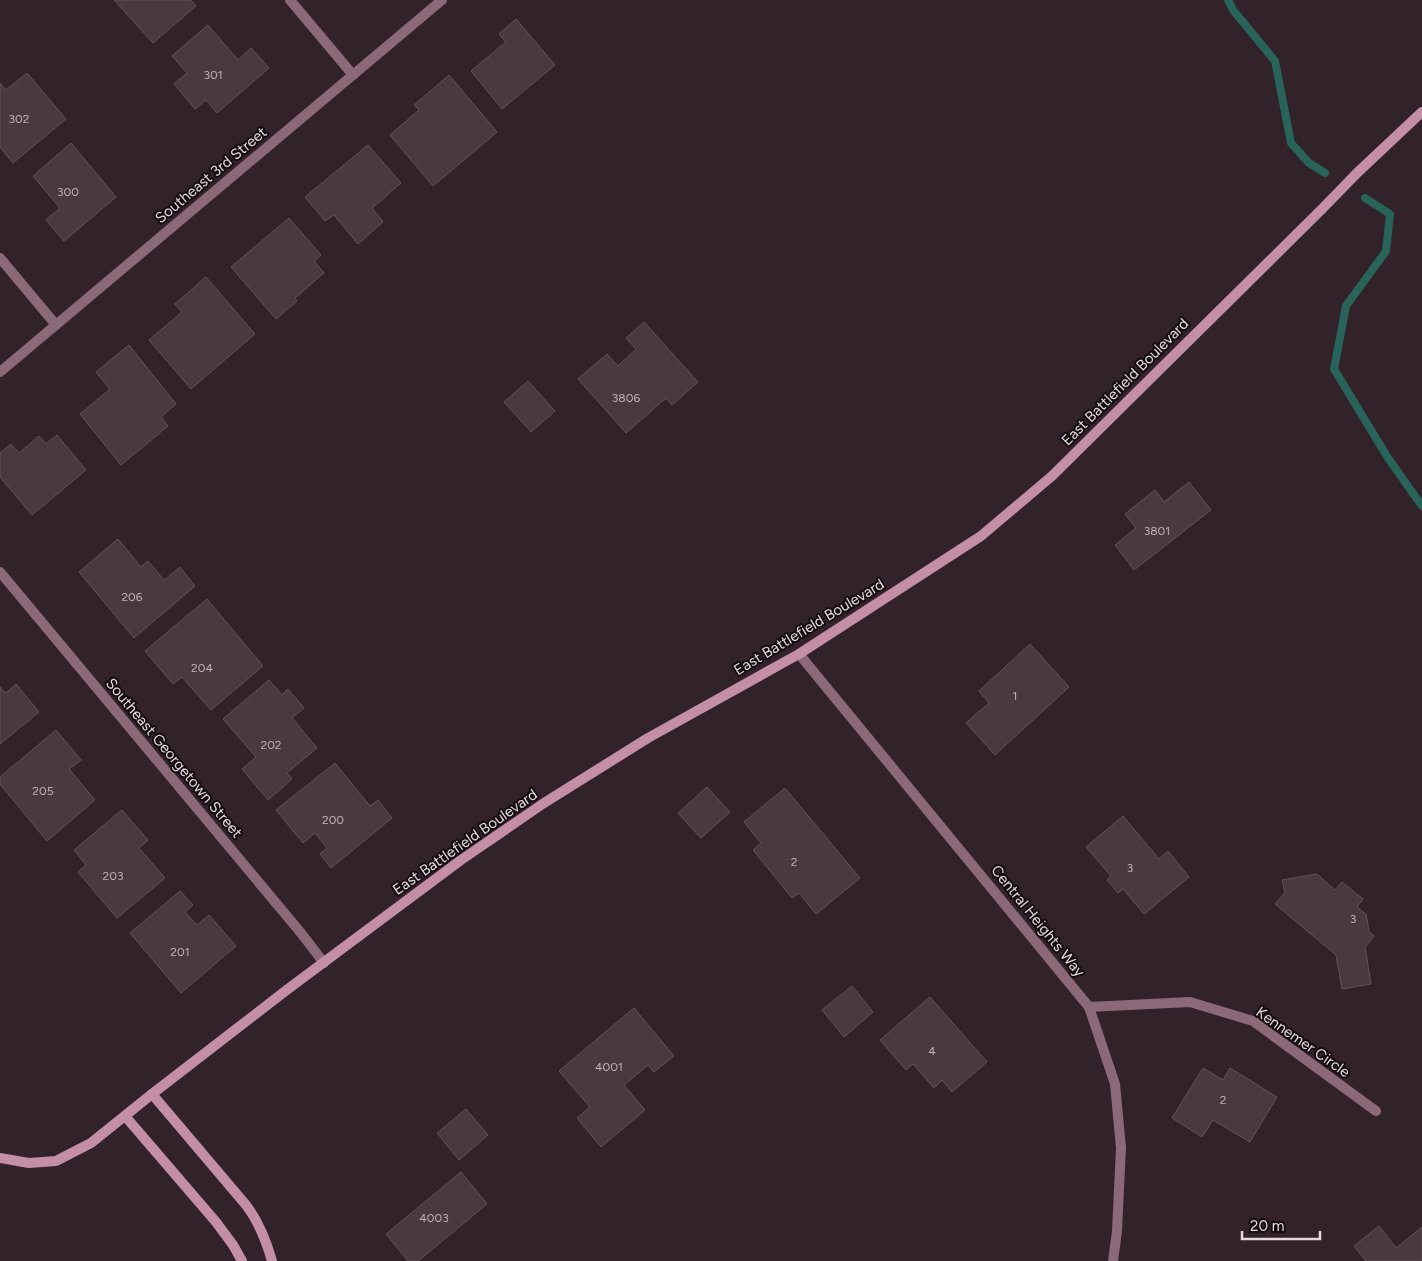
<svg xmlns="http://www.w3.org/2000/svg" width="1422" height="1261" font-family="Figtree,sans-serif">
	<style>
		.lines { fill: none; stroke-linecap: round; stroke-linejoin: round }
		.stream { stroke: #29645a; stroke-width: 8 }
		.building { fill: #4a3941; stroke: #65535b }
		.street { stroke: #8b6979; stroke-width: 10 }
		.secondary { stroke: #c48ea7; stroke-width: 10 }
		.labels { text-anchor: middle; dominant-baseline: central; stroke-width: 4; stroke-linejoin: round; paint-order: stroke }
		.number-label { font-size: 12px; fill: #beb1b7 }
		.street-label { font-size: 15px; fill: #e4d9de; stroke: #150e11 }
	</style>
	<rect width="100%" height="100%" fill="#322229"/>
	<g class="lines">
		<!-- stream -->
		<g class="stream">
			<polyline points="1228,0 1233,10 1275,61 1291,143 1309,163 1325,173"/>
			<polyline points="1365,198 1390,214 1386,251 1346,306 1334,369 1388,458 1422,506"/>
		</g>
	</g>
	<!-- building -->
	<g class="building">
		<polygon points="114,0 191,0 196,6 153,43"/>
		<polygon points="516,19 555,65 502,109 471,71 506,42 499,34"/>
		<polygon points="208,25 238,60 251,48 269,68 217,113 206,100 195,109 174,84 187,73 172,56"/>
		<polygon points="27,73 66,119 13,163 0,147 0,83 6,90"/>
		<polygon points="449,75 497,132 433,186 390,135 419,110 414,105"/>
		<polygon points="71,143 116,197 64,241 46,220 60,208 33,176"/>
		<polygon points="368,145 401,183 372,208 383,222 358,244 334,215 325,221 305,197"/>
		<polygon points="289,218 321,255 314,261 324,273 295,298 297,301 276,319 231,267"/>
		<polygon points="206,277 255,334 191,389 149,340 182,312 175,304"/>
		<polygon points="644,322 698,382 672,405 666,398 626,433 578,379 607,354 618,366 636,349 626,338"/>
		<polygon points="129,345 176,404 161,417 168,426 121,465 80,414 110,389 96,372"/>
		<polygon points="528,381 555,411 531,432 504,402"/>
		<polygon points="57,435 86,470 32,515 0,477 0,453 11,444 19,453 39,436 46,444"/>
		<polygon points="1189,482 1211,510 1134,570 1115,545 1136,528 1125,514 1155,490 1164,502"/>
		<polygon points="118,539 141,567 148,561 164,580 180,567 195,586 134,638 79,572"/>
		<polygon points="207,599 263,666 211,710 182,677 173,684 145,651"/>
		<polygon points="1030,644 1069,687 995,755 966,723 989,703 979,691"/>
		<polygon points="269,680 282,695 288,689 304,708 292,718 317,748 287,773 292,779 268,800 242,769 256,757 223,719"/>
		<polygon points="16,684 39,712 0,744 0,687 6,693"/>
		<polygon points="56,730 81,760 69,769 95,800 47,841 0,784 0,777"/>
		<polygon points="335,763 370,806 378,800 392,818 331,868 320,854 327,848 315,833 303,843 276,810"/>
		<polygon points="707,787 730,812 701,838 678,813"/>
		<polygon points="785,788 860,878 816,914 799,893 792,898 753,850 761,843 744,822"/>
		<polygon points="122,810 148,840 139,848 165,878 117,918 78,872 86,865 74,850"/>
		<polygon points="1123,816 1159,859 1168,851 1189,877 1144,914 1123,889 1118,893 1107,880 1111,876 1086,847"/>
		<polygon points="1317,874 1335,890 1342,882 1363,899 1357,907 1366,914 1369,931 1374,936 1365,947 1371,984 1342,989 1336,955 1275,904 1285,893 1282,880"/>
		<polygon points="180,891 193,905 185,912 197,925 209,915 236,946 181,993 130,933"/>
		<polygon points="852,986 873,1012 844,1037 822,1010"/>
		<polygon points="930,997 987,1062 952,1092 942,1080 934,1088 913,1064 906,1070 880,1040"/>
		<polygon points="634,1008 674,1056 654,1072 648,1065 624,1085 645,1110 601,1147 577,1118 590,1107 559,1071"/>
		<polygon points="1203,1068 1223,1080 1230,1068 1277,1097 1250,1142 1213,1120 1202,1137 1172,1118"/>
		<polygon points="466,1109 488,1135 459,1160 437,1133"/>
		<polygon points="461,1172 487,1204 418,1261 408,1261 386,1234"/>
		<polygon points="1379,1226 1396,1248 1422,1227 1422,1261 1366,1261 1354,1246"/>
	</g>
	<g class="lines">
		<!-- street -->
		<g class="street">
			<polyline points="290,0 353,75"/>
			<polyline points="0,258 56,325"/>
			<polyline points="0,372 442,0"/>
			<polyline points="0,572 301,933 324,963"/>
			<polyline points="799,654 1089,1007 1115,1084 1121,1148 1117,1231 1113,1261"/>
			<polyline points="1089,1007 1190,1002 1253,1021 1376,1111"/>
		</g>
		<!-- secondary -->
		<g class="secondary">
			<path d="M152,1094L246,1205C259,1222 266,1240 272,1261"/>
			<polyline points="125,1116 216,1222 233,1245 242,1261"/>
			<polyline points="0,1158 29,1163 56,1161 91,1143 152,1094 288,989 461,860 544,803 648,738 799,654 981,536 1052,476 1323,208 1357,173 1422,112"/>
		</g>
	</g>
	<g class="labels">
		<!-- number labels -->
		<g class="number-label">
			<text x="213" y="75">301</text>
			<text x="19" y="119">302</text>
			<text x="68" y="192">300</text>
			<text x="626" y="398">3806</text>
			<text x="1157" y="531">3801</text>
			<text x="132" y="597">206</text>
			<text x="202" y="668">204</text>
			<text x="1015" y="696">1</text>
			<text x="271" y="745">202</text>
			<text x="43" y="791">205</text>
			<text x="333" y="820">200</text>
			<text x="794" y="862">2</text>
			<text x="1130" y="868">3</text>
			<text x="113" y="876">203</text>
			<text x="1353" y="919">3</text>
			<text x="180" y="952">201</text>
			<text x="932" y="1051">4</text>
			<text x="609" y="1067">4001</text>
			<text x="1223" y="1100">2</text>
			<text x="434" y="1218">4003</text>
		</g>
		<!-- street labels -->
		<g class="street-label">
			<text transform="translate(211 175) rotate(-40)">Southeast 3rd Street</text>
			<text transform="translate(1125 382) rotate(-45)">East Battlefield Boulevard</text>
			<text transform="translate(809 627) rotate(-31)">East Battlefield Boulevard</text>
			<text transform="translate(174 758) rotate(50)">Southeast Georgetown Street</text>
			<text transform="translate(465 842) rotate(-35)">East Battlefield Boulevard</text>
			<text transform="translate(1038 921) rotate(51)">Central Heights Way</text>
			<text transform="translate(1303 1042) rotate(35)">Kennemer Circle</text>
		</g>
	</g>
	<!-- scale -->
	<path d="M1242 1231v8h78v-8" fill="none" stroke="#e4d9de" stroke-width="2.5"/>
	<text x="1250" y="1231" font-size="15" fill="#e4d9de" stroke="#150e11" stroke-width="4" paint-order="stroke">20 m</text>
</svg>
